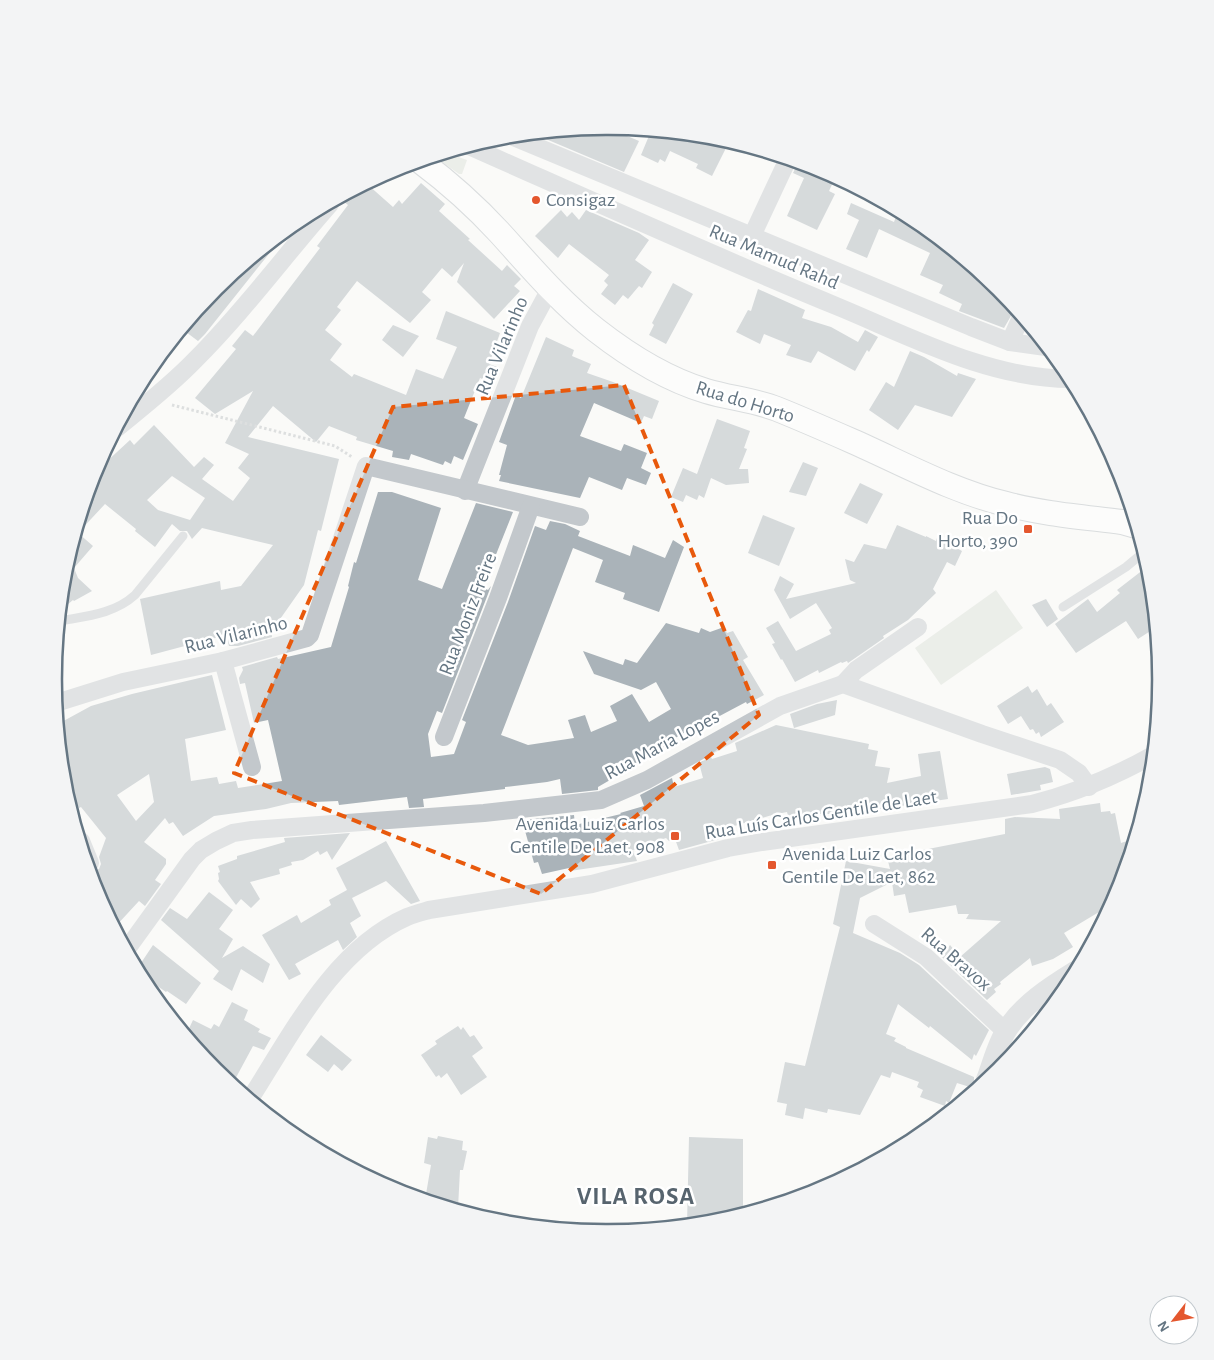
<svg xmlns="http://www.w3.org/2000/svg" width="1214" height="1360" font-family="'Alegreya Sans',sans-serif">
	<style>
		.green { fill: #dadfd7 }
		.building { fill: #aab3b9; fill-rule: evenodd }
		.lines { fill: none; stroke-linecap: round; stroke-linejoin: round }
		.secondary-casing { stroke: #b3babf; stroke-width: 26 }
		.path { stroke: #bbbfc2; stroke-width: 3; stroke-dasharray: 2.5 2.5; stroke-linecap: butt }
		.service { stroke: #c3c8cc; stroke-width: 9 }
		.minor { stroke: #c3c8cc; stroke-width: 18 }
		.tertiary { stroke: #c3c8cc; stroke-width: 21 }
		.secondary { stroke: #fff; stroke-width: 24 }
		.marked { fill: none; stroke: #e8590c; stroke-width: 4; stroke-dasharray: 10 6; stroke-linejoin: round }
		.poi-dot { fill: #e4572e; stroke: #fff; stroke-width: 2 }
		.labels { text-anchor: middle; dominant-baseline: central; stroke-width: 5; stroke-linejoin: round; paint-order: stroke }
		.poi-label { font-size: 20px; fill: #657683; stroke: #fff; text-anchor: start }
		.street-label { font-size: 20px; fill: #657683; stroke: #fff }
		.district-label { font-size: 25px; font-weight: bold; letter-spacing: 1px; fill: #57646e; stroke: #fff }
		.rim { fill: none; stroke: #657683; stroke-width: 2.5 }
	</style>
	<rect width="100%" height="100%" fill="#fafaf8"/>
	<!-- green -->
	<g class="green">
		<polygon points="447,153 467,160 462,174 459,174 435,157"/>
		<polygon points="996,590 1023,628 941,685 915,648"/>
	</g>
	<!-- building -->
	<g class="building">
		<polygon points="606,127 639,141 624,172 534,134"/>
		<polygon points="651,131 715,137 729,142 712,176 696,168 698,164 670,151 665,162 660,159 658,163 641,155"/>
		<polygon points="798,163 819,169 835,178 829,191 835,194 817,230 787,216 804,178 793,173"/>
		<path d="M421,183L445,204L439,211L470,239L468,240L502,271L507,265L521,279L514,286L520,291L494,319L457,282L464,263L452,277L442,268L422,292L431,300L410,323L357,281L337,307L341,310L325,330L342,344L330,360L352,377L354,374L406,395L416,369L443,379L457,347L436,339L446,311L500,333L489,364L500,368L494,384L480,378L464,418L478,424L463,460L454,456L451,464L445,461L443,465L411,454L409,460L392,457L393,451L356,440L357,437L329,426L316,442L273,406L248,437L339,459L321,531L318,530L304,585L271,632L272,637L238,646H229L226,635L151,655L140,599L220,581L221,590L241,586L273,545L202,528L192,539L187,531H180L172,524L155,547L135,531L136,529L105,504L78,533L93,546L74,568L78,578L92,591L74,601L73,600L61,610L64,572L96,468L100,461L104,464L130,440L134,445L154,425L194,467L204,457L214,465L202,479L233,501L250,478L238,468L249,454L225,443L253,391L215,414L195,398L236,349L232,346L245,330L253,336L320,248L317,246L348,205L343,201L356,190L367,184L393,207L399,200L402,204ZM172,476L205,498L190,520L158,510L147,500Z"/>
		<polygon points="851,203 894,222 898,211 915,220 998,289 1015,309 1004,328 959,311 962,304 939,293 943,285 920,275 930,253 879,229 867,258 846,249 859,220 847,214"/>
		<polygon points="561,210 567,217 572,212 579,220 586,210 639,233 649,240 635,260 652,272 642,288 639,286 628,299 623,295 615,305 601,294 608,285 604,281 609,275 569,244 558,258 535,236"/>
		<polygon points="268,246 272,250 205,334 198,341 186,332 187,331 184,328 216,289"/>
		<polygon points="673,283 693,294 666,344 649,335 654,325 652,323"/>
		<polygon points="758,289 805,310 802,318 831,327 858,342 865,330 878,337 869,352 867,350 855,371 818,351 811,363 786,355 791,345 764,334 760,344 736,332 748,310 751,311"/>
		<polygon points="393,325 419,336 403,357 382,340"/>
		<polygon points="546,337 574,350 572,356 591,364 587,373 613,382 659,401 652,419 644,416 641,423 594,403 580,436 621,451 624,444 647,453 641,468 651,473 646,485 627,478 622,490 589,477 580,498 499,481 501,475 499,475 507,445 499,442 516,395 521,398"/>
		<polygon points="910,351 924,357 957,376 958,373 976,379 952,417 915,405 898,430 869,410 886,382 894,387"/>
		<polygon points="717,419 750,431 744,448 747,449 739,469 748,469 749,483 726,485 711,478 704,498 699,495 697,500 686,495 683,502 671,497 683,468 697,474"/>
		<polygon points="803,462 818,468 806,496 789,492"/>
		<polygon points="860,483 883,494 867,524 844,513"/>
		<path d="M378,492H392L441,508L418,580L442,589L476,503L513,512L483,587L488,590L491,586L488,594L442,713L437,711L428,734L431,757L454,754L466,722L462,720L508,602L535,526L546,530L550,521L565,524L580,531L578,536L630,556L633,545L665,558L673,540L684,547L659,612L623,599L625,593L595,582L603,560L573,548L501,735L528,745L574,738L568,720L585,715L591,732L617,721L610,706L632,694L649,722L671,709L656,682L641,690L594,674L583,651L623,665L625,659L637,663L666,623L699,633L701,628L710,632L724,627L727,633L733,631L748,657L743,660L764,695L747,704L746,702L714,719L713,717L675,738L677,740L609,778L610,780L598,787V790L562,794L560,779L547,782L505,787V789L423,799L424,807L409,808L407,797L339,805L338,801L291,803L266,809L214,816L183,836L173,822L169,824L165,818L144,842L166,859V864L155,880L161,884L145,906L139,901L115,927L96,891L90,873L99,869L101,864L99,857L106,838L81,807L79,808L63,770L58,724L91,706L132,694L212,675L226,730L185,739L191,781L217,777L219,784L236,781L238,788L282,781L268,720L254,723L245,683L240,684L239,678L243,670L242,667L277,657L278,659L331,647L349,587L348,586L354,562L356,563ZM149,774L154,802L136,821L117,795Z"/>
		<polygon points="763,515 795,528 779,566 748,553"/>
		<polygon points="897,525 926,537 926,536 936,541 937,538 962,551 955,566 947,562 933,589 936,593 908,620 883,636 884,638 848,663 847,661 842,663 841,662 819,673 818,670 795,682 782,659 781,660 772,644 775,643 766,628 778,621 796,651 831,634 829,630 832,628 816,603 790,619 774,590 780,576 794,584 786,599 856,583 850,580 845,559 854,562 864,544 886,549"/>
		<polygon points="1148,566 1155,628 1138,639 1126,621 1076,653 1055,624 1088,599 1097,612 1120,593 1117,590"/>
		<polygon points="1046,599 1058,619 1047,627 1032,605"/>
		<polygon points="1028,686 1032,693 1037,689 1047,706 1051,703 1064,722 1041,737 1039,732 1036,734 1033,729 1030,730 1021,716 1008,724 997,706"/>
		<polygon points="837,700 835,715 794,728 790,714 817,704"/>
		<polygon points="776,725 869,744 868,749 878,751 875,766 890,768 887,783 921,776 918,754 940,751 948,799 880,809 853,805 853,814 819,814 818,821 790,823 787,812 772,815 717,831 719,839 679,850 675,839 669,841 666,838 641,846 641,848 633,850 637,861 570,871 569,868 542,874 538,862 534,863 522,820 574,815 575,825 621,814 620,813 644,806 640,795 672,778 674,787 703,778 699,763 711,757 712,759 737,751 735,743"/>
		<polygon points="1045,767 1050,769 1053,782 1040,785 1041,790 1011,795 1007,774"/>
		<polygon points="1100,803 1101,812 1110,811 1111,814 1115,813 1121,843 1127,841 1130,851 1118,892 1104,919 1099,912 1064,933 1073,947 1053,959 1032,966 1030,958 1000,982 1001,984 994,989 996,992 987,1000 942,957 950,945 960,957 1001,921 966,919 969,914 958,914 956,905 909,913 905,894 894,896 892,882 860,898 853,933 900,953 919,965 989,1030 976,1056 974,1054 972,1060 930,1026 929,1028 898,1004 886,1034 896,1038 894,1041 906,1047 906,1048 974,1077 974,1084 976,1089 957,1083 949,1103 946,1101 945,1106 920,1097 923,1090 917,1087 919,1082 892,1072 890,1078 881,1075 860,1115 828,1109 827,1113 805,1108 803,1119 785,1115 787,1104 777,1102 785,1062 805,1066 840,927 833,924 846,861 890,869 887,857 1005,834 1005,819 1015,817 1060,819 1059,809"/>
		<polygon points="350,833 332,860 327,851 320,855 318,851 303,860 291,862 292,865 279,869 280,874 250,882 260,899 251,908 241,899 236,905 218,881 219,879 218,873 220,872 218,866 237,859 237,856 285,842 284,838"/>
		<polygon points="386,841 420,901 411,904 386,881 352,898 361,916 350,923 357,937 343,950 338,940 295,964 301,974 289,980 262,935 297,915 301,923 331,905 329,900 347,890 336,868"/>
		<polygon points="209,892 233,910 219,929 233,939 222,958 243,946 270,964 263,983 241,969 232,991 213,979 219,971 161,920 170,908 187,919"/>
		<polygon points="153,945 201,983 186,1004 167,991 166,992 153,983 149,989 147,987 137,969"/>
		<polygon points="232,1002 248,1010 244,1020 260,1029 258,1032 271,1038 264,1050 253,1046 232,1085 215,1071 186,1035 193,1020 211,1029 214,1024 219,1027"/>
		<polygon points="458,1026 461,1030 463,1027 470,1037 474,1035 483,1048 472,1056 487,1077 461,1095 447,1073 441,1078 439,1075 436,1077 421,1055 437,1044 435,1041"/>
		<polygon points="321,1035 352,1060 342,1071 334,1064 328,1072 306,1055"/>
		<polygon points="438,1136 463,1141 462,1150 467,1151 463,1170 460,1170 458,1208 425,1200 431,1165 424,1163 428,1137 437,1139"/>
		<polygon points="689,1137 743,1139 743,1214 715,1223 710,1223 709,1220 687,1225"/>
	</g>
	<g class="lines">
		<!-- secondary casing -->
		<g class="secondary-casing">
			<path id="secondary" d="M420,161C448,182 475,206 499,232C530,266 559,301 596,330C628,355 666,379 706,391C729,398 754,400 777,409C802,419 827,430 852,441C902,463 952,491 1006,504C1044,514 1083,517 1122,522L1136,526"/>
		</g>
		<!-- path -->
		<polyline class="path" points="172,405 335,446 352,457"/>
		<!-- service -->
		<g class="service">
			<polyline points="1063,607 1126,567 1144,552"/>
			<path d="M60,621C87,616 114,614 135,595L183,536"/>
		</g>
		<!-- minor -->
		<g class="minor">
			<polyline points="511,136 971,327 1010,342 1046,347"/>
			<path d="M469,146C593,201 716,257 841,308C913,338 991,379 1071,379"/>
			<polyline points="752,236 788,159"/>
			<polyline points="1010,342 1021,317"/>
			<path d="M117,428C144,406 171,385 195,360C244,311 285,255 330,204"/>
			<polyline points="465,491 530,326 550,289"/>
			<polyline points="223,661 252,767"/>
			<polyline points="843,684 856,670 918,627"/>
			<polyline points="56,703 123,682 223,661 307,638 310,635 366,466 580,517"/>
			<polyline points="444,737 498,598 531,506"/>
			<polyline points="81,841 90,863"/>
			<polyline points="874,924 926,957 1006,1032"/>
			<polyline points="127,949 192,859 201,850 216,841 233,833 252,830 484,813 601,800 647,780 780,706 843,684 982,734 1060,760 1079,773 1089,787"/>
			<path d="M250,1099C291,1035 334,949 407,917C414,914 422,912 429,910L592,884L728,848L762,842L1032,804C1075,793 1114,777 1153,755"/>
		</g>
		<!-- tertiary -->
		<path class="tertiary" d="M986,1081C992,1066 997,1045 1006,1031C1022,1005 1050,987 1076,971"/>
		<!-- secondary -->
		<use href="#secondary" class="secondary"/>
	</g>
	<!-- marked area -->
	<path d="M0 0H1214V1360H0ZM624,385L759,715L541,894L234,773L393,407Z" fill="#fafaf8" fill-opacity=".55" fill-rule="evenodd"/>
	<path class="marked" d="M624,385L759,715L541,894L234,773L393,407Z"/>
	<!-- markers -->
	<g class="poi-dot">
		<circle cx="536" cy="200" r="5"/>
		<rect x="1023" y="524" width="10" height="10" rx="2.5"/>
		<rect x="670" y="831" width="10" height="10" rx="2.5"/>
		<rect x="767" y="860" width="10" height="10" rx="2.5"/>
	</g>
	<g class="labels">
		<!-- poi labels -->
		<g class="poi-label">
			<text x="546" y="200">Consigaz</text>
			<text x="1018" y="518" text-anchor="end">Rua Do<tspan x="1018" dy="23">Horto, 390</tspan></text>
			<text x="665" y="824" text-anchor="end">Avenida Luiz Carlos<tspan x="665" dy="23">Gentile De Laet, 908</tspan></text>
			<text x="782" y="854">Avenida Luiz Carlos<tspan x="782" dy="23">Gentile De Laet, 862</tspan></text>
		</g>
		<!-- street labels -->
		<g class="street-label">
			<text transform="translate(774 257) rotate(23)">Rua Mamud Rahd</text>
			<text transform="translate(502 346) rotate(-67)">Rua Vilarinho</text>
			<text transform="translate(745 402) rotate(17)">Rua do Horto</text>
			<text transform="translate(468 614) rotate(-69)">Rua Moniz Freire</text>
			<text transform="translate(236 635) rotate(-14)">Rua Vilarinho</text>
			<text transform="translate(662 745) rotate(-28)">Rua Maria Lopes</text>
			<text transform="translate(821 815) rotate(-9)">Rua Luís Carlos Gentile de Laet</text>
			<text transform="translate(956 959) rotate(41)">Rua Bravox</text>
		</g>
		<!-- district labels -->
		<g class="district-label">
			<text x="636" y="1196">VILA ROSA</text>
		</g>
	</g>
	<!-- crop -->
	<path d="M0 0H1214V1360H0ZM606 135H608A544 544 0 0 1 1152 679V680A544 544 0 0 1 608 1224H606A544 544 0 0 1 62 680V679A544 544 0 0 1 606 135Z" fill="#f3f4f5" fill-rule="evenodd"/>
	<path class="rim" d="M606 135H608A544 544 0 0 1 1152 679V680A544 544 0 0 1 608 1224H606A544 544 0 0 1 62 680V679A544 544 0 0 1 606 135Z"/>
	<!-- north arrow -->
	<g transform="translate(1174 1320) rotate(239)"><circle r="24" fill="#ffffff" stroke="#c1c8cd"/>
	<path d="M0-4L9 19L0 12L-9 19Z" fill="#e4572e"/>
	<text y="-8" font-size="14" font-weight="bold" text-anchor="middle" fill="#657683">N</text>
	</g>
</svg>
